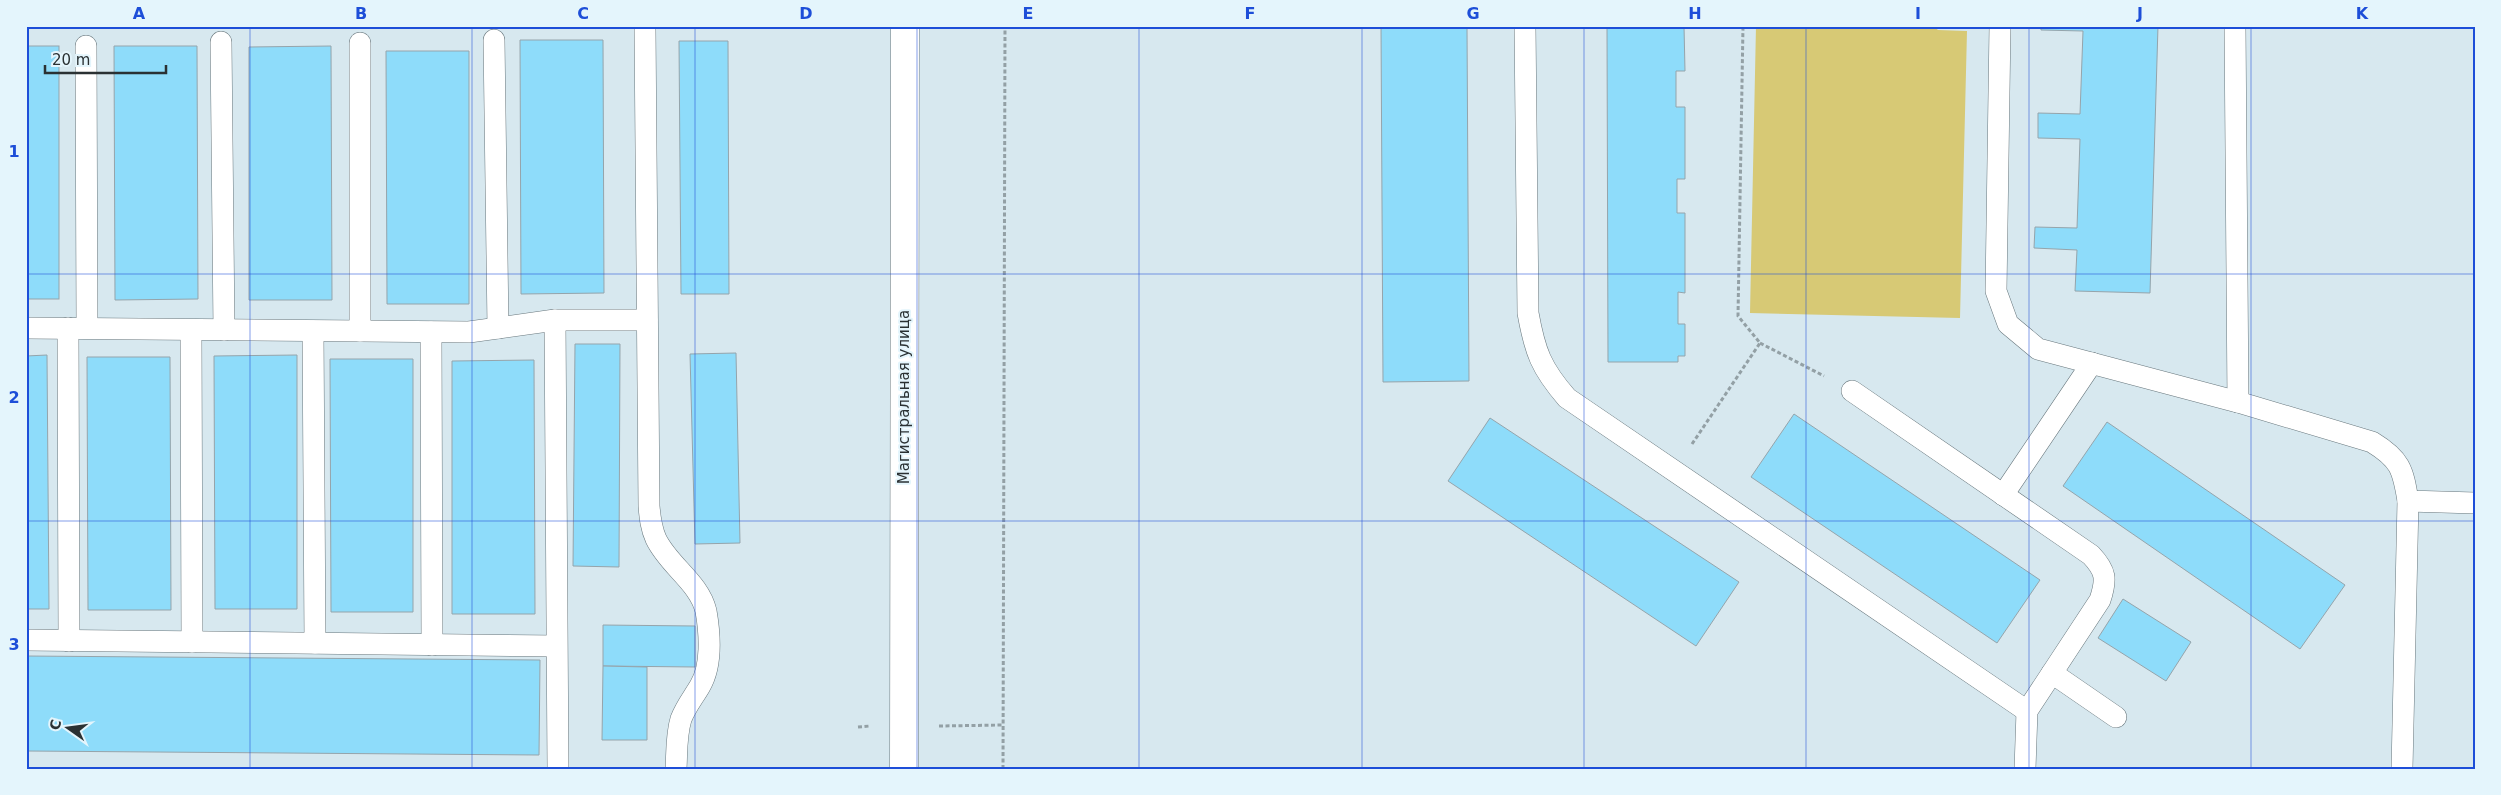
<svg xmlns="http://www.w3.org/2000/svg" width="2501" height="795" font-family="'DejaVu Sans',sans-serif">
	<style>
		.green { fill: #d7c975 }
		.building { fill: #8edcfa; stroke: #95a4ab }
		.lines { fill: none; stroke-linecap: round; stroke-linejoin: round }
		.service-casing { stroke: #68777d; stroke-width: 22 }
		.secondary-casing { stroke: #68777d; stroke-width: 29 }
		.path { stroke: #93a0a5; stroke-width: 3; stroke-dasharray: 4 2.5; stroke-linecap: butt }
		.service { stroke: #fff; stroke-width: 21 }
		.secondary { stroke: #fff; stroke-width: 28 }
		.grid { fill: none; stroke: #1d4ed8; stroke-width: 1; stroke-opacity: 0.55 }
		.labels { text-anchor: middle; dominant-baseline: central; stroke-width: 4; stroke-linejoin: round; paint-order: stroke }
		.street-label { font-size: 15px; fill: #2a3133; stroke: #e4f5fc }
		.neatline { fill: none; stroke: #1d4ed8; stroke-width: 2 }
		.grid-label { font-size: 16px; text-anchor: middle; font-weight: bold; fill: #1d4ed8 }
	</style>
	<rect width="100%" height="100%" fill="#d7e8ef"/>
	<!-- green -->
	<polygon class="green" points="1756,26 1933,26 1938,30 1967,31 1960,318 1750,313"/>
	<!-- building -->
	<g class="building">
		<polygon points="1381,26 1467,26 1469,381 1383,382"/>
		<polygon points="1607,26 1684,26 1685,71 1676,71 1676,107 1685,107 1685,179 1677,179 1677,213 1685,213 1685,293 1678,292 1678,324 1685,324 1685,356 1678,356 1678,362 1608,362"/>
		<polygon points="2041,26 2158,26 2150,293 2075,291 2077,250 2034,248 2035,227 2077,228 2080,139 2038,138 2038,113 2080,114 2083,31 2041,30"/>
		<polygon points="520,40 603,40 604,293 521,294"/>
		<polygon points="679,41 728,41 729,294 681,294"/>
		<rect x="26" y="46" width="33" height="253"/>
		<polygon points="114,46 197,46 198,299 115,300"/>
		<polygon points="331,46 332,300 249,300 249,47"/>
		<polygon points="386,51 469,51 469,304 387,304"/>
		<polygon points="575,344 620,344 619,567 573,566"/>
		<polygon points="736,353 740,543 695,544 690,354"/>
		<polygon points="47,355 49,609 26,609 26,356"/>
		<polygon points="297,355 297,609 215,609 214,356"/>
		<polygon points="87,357 170,357 171,610 88,610"/>
		<polygon points="330,359 413,359 413,612 331,612"/>
		<polygon points="534,360 535,614 452,614 452,361"/>
		<polygon points="1794,414 2040,580 1997,643 1751,477"/>
		<polygon points="1490,418 1739,582 1696,646 1448,481"/>
		<polygon points="2107,422 2345,585 2300,649 2063,486"/>
		<polygon points="2123,599 2191,642 2166,681 2098,638"/>
		<polygon points="603,625 695,626 695,667 603,666"/>
		<polygon points="26,656 540,660 539,755 26,751"/>
		<polygon points="603,666 647,667 647,740 602,740"/>
	</g>
	<g class="lines">
		<!-- service casing -->
		<g class="service-casing">
			<g id="service">
				<path d="M1525,26L1528,313C1535,352 1541,368 1567,398L2027,711"/>
				<polyline points="2000,26 1996,291 2008,324 2038,349 2238,402"/>
				<path d="M2235,26L2238,402L2372,442C2400,459 2403,469 2408,501L2475,503"/>
				<path d="M645,29L649,506C650,518 651,528 656,539C669,566 699,582 706,611C710,634 712,666 700,686C693,698 686,706 681,719C676,735 677,753 676,769"/>
				<polyline points="494,40 498,328"/>
				<polyline points="221,42 224,330"/>
				<polyline points="86,46 87,328"/>
				<polyline points="555,320 558,769"/>
				<polyline points="26,328 469,332 555,320 647,320"/>
				<polyline points="68,328 69,641"/>
				<polyline points="191,330 192,642"/>
				<polyline points="313,331 315,643"/>
				<polyline points="360,331 360,43"/>
				<polyline points="431,332 432,645"/>
				<path d="M1852,391L2091,555C2106,571 2107,579 2100,600L2027,711L2025,769"/>
				<polyline points="2003,495 2092,363"/>
				<polyline points="26,640 556,646"/>
				<polyline points="2052,673 2116,717"/>
				<polyline points="2402,769 2408,501"/>
			</g>
		</g>
		<!-- secondary casing -->
		<g class="secondary-casing">
			<polyline id="secondary" points="904,769 905,26"/>
		</g>
		<!-- path -->
		<g class="path">
			<polyline points="1760,343 1824,376"/>
			<polyline points="1692,444 1760,343 1738,316 1743,26"/>
			<polyline points="939,726 1003,725"/>
			<polyline points="858,727 870,726"/>
			<polyline points="1003,769 1005,26"/>
		</g>
		<!-- service -->
		<use href="#service" class="service"/>
		<!-- secondary -->
		<use href="#secondary" class="secondary"/>
	</g>
	<!-- grid -->
	<path class="grid" d="M250,26V769M472,26V769M695,26V769M917,26V769M1139,26V769M1362,26V769M1584,26V769M1806,26V769M2029,26V769M2251,26V769M26,274H2475M26,521H2475"/>
	<g class="labels">
		<!-- street labels -->
		<g class="street-label">
			<text transform="translate(904 397) rotate(-90)">Магистральная улица</text>
		</g>
	</g>
	<!-- border -->
	<rect width="2501" height="795" fill="none" stroke="#e4f5fc" stroke-width="55"/>
	<!-- north arrow -->
	<g transform="translate(68 728) rotate(284)" stroke="#e4f5fc" stroke-width="4" paint-order="stroke">
	<path d="M0-4L9 19L0 12L-9 19Z" fill="#2a3133"/>
	<text y="-8" font-size="14" font-weight="bold" text-anchor="middle" fill="#2a3133">С</text>
	</g>
	<!-- scale -->
	<path d="M45 65v8h121v-8" fill="none" stroke="#2a3133" stroke-width="2.5"/>
	<text x="52" y="65" font-size="15" fill="#2a3133" stroke="#e4f5fc" stroke-width="4" paint-order="stroke">20 m</text>
	<rect x="28" y="28" width="2446" height="740" class="neatline"/>
	<g class="grid-label">
		<text x="139" y="19">A</text>
		<text x="361" y="19">B</text>
		<text x="583" y="19">C</text>
		<text x="806" y="19">D</text>
		<text x="1028" y="19">E</text>
		<text x="1250" y="19">F</text>
		<text x="1473" y="19">G</text>
		<text x="1695" y="19">H</text>
		<text x="1918" y="19">I</text>
		<text x="2140" y="19">J</text>
		<text x="2362" y="19">K</text>
		<text x="14" y="157">1</text>
		<text x="14" y="403">2</text>
		<text x="14" y="650">3</text>
	</g>
</svg>
